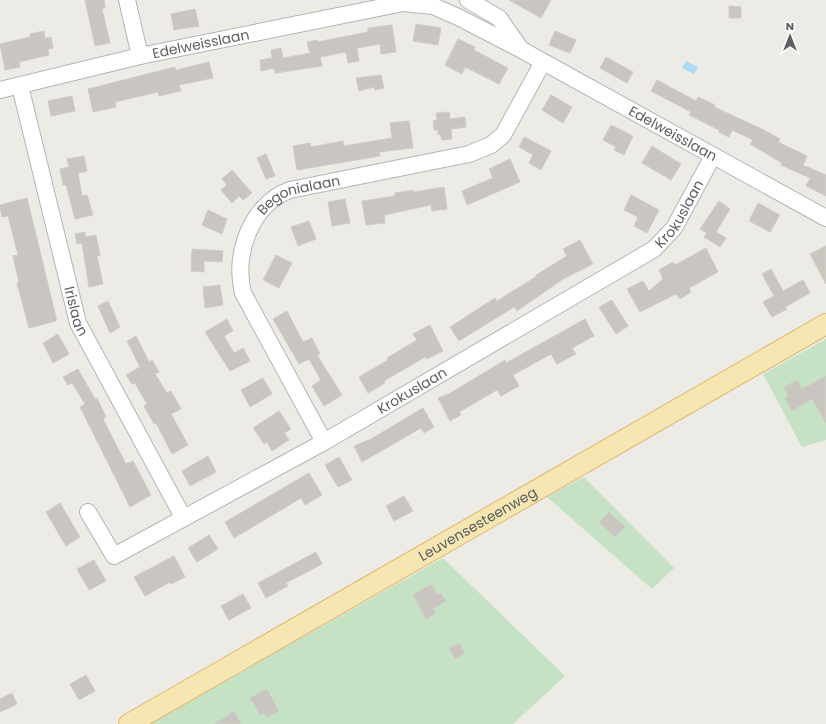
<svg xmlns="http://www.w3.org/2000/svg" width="826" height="724" font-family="Poppins,sans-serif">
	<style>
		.green { fill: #c6e2c5 }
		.water { fill: #aedaf4 }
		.building { fill: #c9c6c1; stroke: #d1ccc4 }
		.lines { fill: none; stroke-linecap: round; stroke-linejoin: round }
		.minor-casing { stroke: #b2b5b8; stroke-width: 18 }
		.major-casing { stroke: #e0b76b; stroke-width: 22 }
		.minor { stroke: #fff; stroke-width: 16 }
		.major { stroke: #f5e6b2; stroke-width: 20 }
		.labels { text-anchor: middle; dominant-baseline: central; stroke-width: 3; stroke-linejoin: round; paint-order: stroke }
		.street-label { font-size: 14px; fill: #5d6063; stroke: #fff }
	</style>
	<rect width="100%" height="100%" fill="#edebe5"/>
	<!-- green -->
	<g class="green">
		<polygon points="826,339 826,440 802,447 763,374"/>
		<polygon points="584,477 674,568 652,589 547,497"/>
		<polygon points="443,558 565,676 513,724 149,724"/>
	</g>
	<!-- water -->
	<polygon class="water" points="686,61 698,67 694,74 682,68"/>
	<!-- building -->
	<g class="building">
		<polygon points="85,0 104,0 105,8 102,9 110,43 95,46"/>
		<polygon points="509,0 551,0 541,18"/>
		<polygon points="729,6 741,7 741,18 729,18"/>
		<polygon points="195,9 199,26 174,30 171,14"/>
		<polygon points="416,24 441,28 438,45 413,41"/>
		<polygon points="392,25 396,52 381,54 380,44 357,48 359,61 348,63 346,52 320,57 322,66 275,73 274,68 261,71 260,60 272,58 271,50 281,48 283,58 310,53 307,42 317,40 317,42 368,32 368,28"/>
		<polygon points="44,31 45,38 51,37 53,48 48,49 49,55 19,62 20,67 5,70 0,44 30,37 30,34"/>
		<polygon points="555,31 576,40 570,53 549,45"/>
		<polygon points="458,39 475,47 474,50 508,68 499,84 465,67 462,74 445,65"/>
		<polygon points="606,57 633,72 627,83 600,68"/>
		<polygon points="209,62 213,78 179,85 181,91 159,96 158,92 115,102 116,107 93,112 88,89 175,67 176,70"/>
		<polygon points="381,75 384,88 375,90 374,87 359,91 356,78"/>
		<polygon points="657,80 696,101 698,97 715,105 714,107 762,129 780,139 778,142 807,156 803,165 826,175 826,196 806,186 810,178 781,165 782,163 750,144 753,140 732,130 729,137 719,132 719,130 689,115 691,112 651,91"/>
		<polygon points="551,95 572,107 563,123 542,110"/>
		<polygon points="72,96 75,111 51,116 48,101"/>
		<polygon points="449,112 450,119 465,117 466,127 451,129 452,139 442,140 440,134 438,135 438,130 434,130 433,121 437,120 436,113"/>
		<polygon points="409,121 413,148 379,152 380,156 297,170 293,146 310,143 311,147 343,141 344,146 392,138 390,123"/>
		<polygon points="611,125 633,136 624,155 614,150 616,147 603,140"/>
		<polygon points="524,137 551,151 541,170 529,163 533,155 519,147"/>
		<polygon points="652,146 681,164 671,180 642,163"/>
		<polygon points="266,154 275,176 266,179 257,158"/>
		<polygon points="84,156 87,171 78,173 82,196 87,195 93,215 75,219 66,185 63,185 60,169 69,167 67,159"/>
		<polygon points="510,159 520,182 467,205 462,191 493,178 489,169"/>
		<polygon points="232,170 252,193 243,200 239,196 232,203 221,190 227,185 222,179"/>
		<polygon points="444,187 447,209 432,211 431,205 384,215 385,223 366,225 362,201 395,196 395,193 413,190 413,192"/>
		<polygon points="631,195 659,210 647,233 634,226 638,217 624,210"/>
		<polygon points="27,198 56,317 56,321 29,328 17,283 19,282 13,256 18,255 8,216 2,217 0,208 0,205"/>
		<polygon points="345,199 350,223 332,226 328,202"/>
		<polygon points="719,201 730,209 716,232 726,238 720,247 704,237 707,233 700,229"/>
		<polygon points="758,203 780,215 770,232 749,221"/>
		<polygon points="208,210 227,219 222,234 202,225"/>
		<polygon points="309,221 316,239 298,246 291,227"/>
		<polygon points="85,232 86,237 96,235 100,255 97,256 103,284 89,287 82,243 77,244 75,234"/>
		<polygon points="580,240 593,264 563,279 517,311 514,307 459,341 450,327 495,298 497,301 537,276 536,275 567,256 563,249"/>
		<polygon points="826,246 826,284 810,254"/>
		<polygon points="706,248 718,272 689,288 691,292 680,299 676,294 640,312 627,289 643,281 649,291 663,279 659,270 673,262 675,265"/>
		<polygon points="192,249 223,251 222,262 204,261 204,272 191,271"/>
		<polygon points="276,255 292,263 279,288 263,280"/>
		<polygon points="771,269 783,291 803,280 810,293 785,307 787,309 772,317 763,302 774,296 762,274"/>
		<polygon points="220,285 223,305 205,308 203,287"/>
		<polygon points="612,300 628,326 616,334 599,307"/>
		<polygon points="108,301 120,327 110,333 98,306"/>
		<polygon points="287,311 303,342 312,338 320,354 317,355 342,395 324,406 312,386 321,380 309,359 299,364 273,319"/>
		<polygon points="227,319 233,331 224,336 234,353 243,348 250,361 230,371 205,332"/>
		<polygon points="585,319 594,336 572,348 576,354 557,364 551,354 513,375 519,386 501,396 497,390 459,412 461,415 450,421 438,398 449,394 505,360 506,363"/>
		<polygon points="430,325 443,351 427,359 425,357 384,381 385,383 368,393 359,377 388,360 387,358 417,340 413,334"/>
		<polygon points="58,334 69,354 53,363 43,343"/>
		<polygon points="136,336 149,362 152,360 159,372 155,374 167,393 171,391 181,409 171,414 188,445 172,454 156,423 154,424 144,406 147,404 135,383 132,384 126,375 140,367 127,341"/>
		<polygon points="78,369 95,399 97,398 106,417 103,419 126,464 133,461 151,495 130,507 80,407 85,404 72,383 68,385 63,377"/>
		<polygon points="826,376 826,423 812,399 792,411 785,398 788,396 784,387 797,380 802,389"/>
		<polygon points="263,378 272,394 250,407 241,390"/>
		<polygon points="423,408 434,427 424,433 421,428 362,462 354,446 371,439"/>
		<polygon points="279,411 291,429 284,433 289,440 272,451 267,442 264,444 253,428"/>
		<polygon points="208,456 216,472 190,486 182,471"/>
		<polygon points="339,457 352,480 338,487 325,465"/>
		<polygon points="309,473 322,495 305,505 301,498 234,538 225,522"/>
		<polygon points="404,496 413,511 394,521 386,506"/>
		<polygon points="60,503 80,537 66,546 46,512"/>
		<polygon points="609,512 625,527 615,537 599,522"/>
		<polygon points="209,535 218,549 197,562 188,548"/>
		<polygon points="316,552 322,564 286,583 288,586 266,598 258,583"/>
		<polygon points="174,556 185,577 171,584 170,582 145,596 134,577"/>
		<polygon points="94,560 106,581 89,590 77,569"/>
		<polygon points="432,585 437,595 441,593 446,601 433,609 436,613 426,619 413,595 426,587"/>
		<polygon points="243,594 251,608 229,620 221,606"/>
		<polygon points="459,643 465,653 455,659 449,648"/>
		<polygon points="86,675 95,691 79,700 70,684"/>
		<polygon points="267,689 279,711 267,717 265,713 260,715 250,698"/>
		<polygon points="12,693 17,704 0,712 0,699"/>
		<polygon points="234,711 241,724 214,724 229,715"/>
	</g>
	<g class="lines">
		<!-- minor casing -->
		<g class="minor-casing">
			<g id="minor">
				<polyline points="127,0 140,56"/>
				<polyline points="468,0 499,18 520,48"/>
				<path id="s1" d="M403,3L433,6L458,17L520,49L826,218"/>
				<path id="s2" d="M20,86L78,323L183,517"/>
				<path id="s3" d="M0,90L140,56L413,1"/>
				<path id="s4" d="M324,442L243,293C233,255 251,204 290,190L469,154L491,145L503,135L543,62"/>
				<path id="s5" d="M88,512L114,556L324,442L654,249L674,228L713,156"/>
			</g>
		</g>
		<!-- major casing -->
		<g class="major-casing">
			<g id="major">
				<path id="s6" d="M129,724L826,324"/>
			</g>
		</g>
		<!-- minor -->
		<use href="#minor" class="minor"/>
		<!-- major -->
		<use href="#major" class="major"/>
	</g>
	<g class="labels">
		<!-- street labels -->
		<g class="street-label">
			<text stroke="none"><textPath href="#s3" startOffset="206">Edelweisslaan</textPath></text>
			<text stroke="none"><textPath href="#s1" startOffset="302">Edelweisslaan</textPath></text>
			<text stroke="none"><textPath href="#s4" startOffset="299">Begonialaan</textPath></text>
			<text stroke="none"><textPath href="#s5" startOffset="716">Krokuslaan</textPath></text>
			<text stroke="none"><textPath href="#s2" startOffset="232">Irislaan</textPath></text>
			<text stroke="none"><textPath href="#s5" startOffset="392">Krokuslaan</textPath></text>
			<text stroke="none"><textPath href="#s6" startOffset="402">Leuvensesteenweg</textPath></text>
		</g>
	</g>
	<!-- north arrow -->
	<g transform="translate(790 36)" stroke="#ffffff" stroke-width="3" paint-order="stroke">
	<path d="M0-3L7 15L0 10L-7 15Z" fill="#5d6063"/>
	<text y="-6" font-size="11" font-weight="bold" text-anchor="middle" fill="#5d6063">N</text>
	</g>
</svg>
